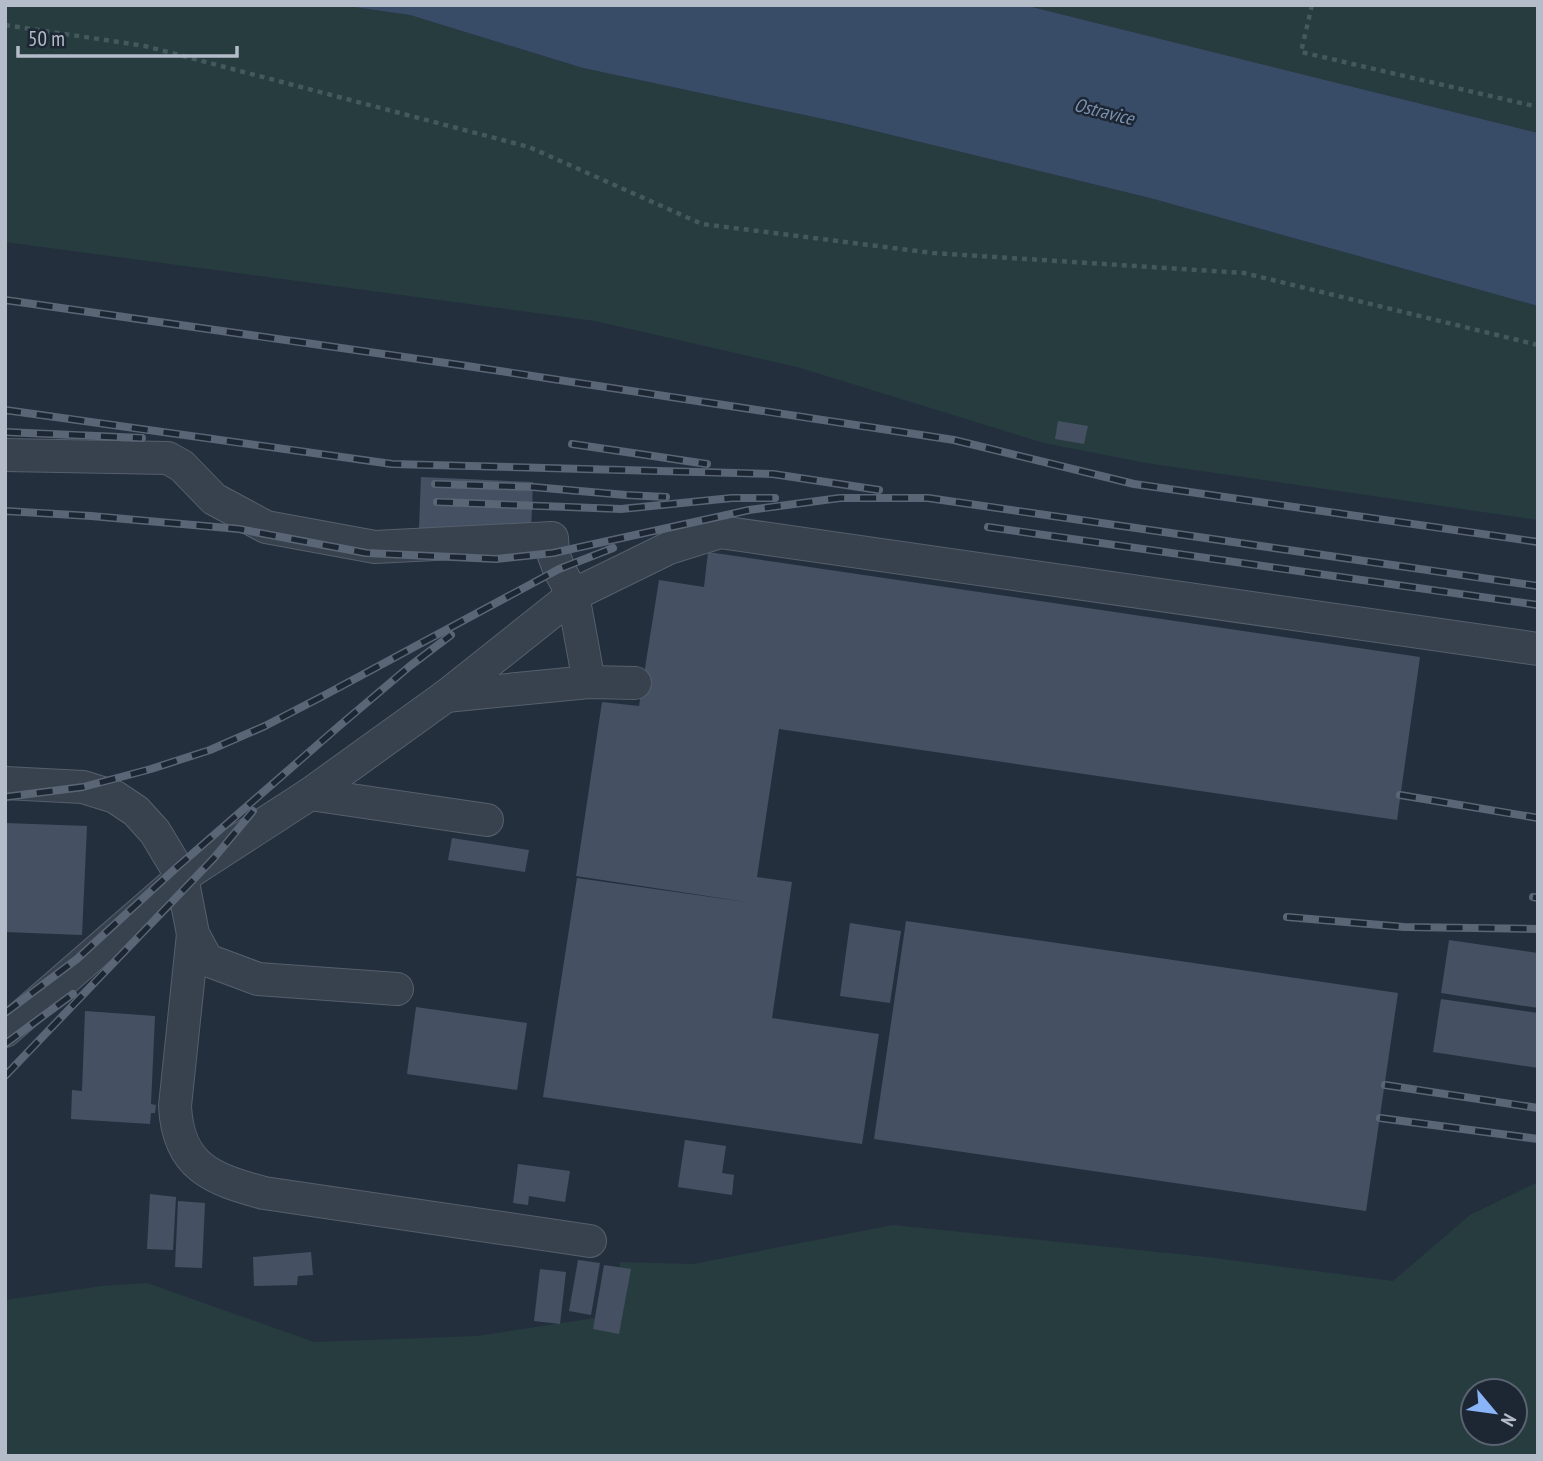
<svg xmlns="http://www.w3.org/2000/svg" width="1543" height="1461" font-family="'PT Sans Narrow',sans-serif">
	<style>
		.green { fill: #263c3f; fill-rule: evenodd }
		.water { fill: #394c67 }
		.building { fill: #455162 }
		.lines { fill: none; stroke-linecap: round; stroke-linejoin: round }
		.minor-casing { stroke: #565f6c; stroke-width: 34 }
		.path { stroke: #44595c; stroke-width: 4.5; stroke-dasharray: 5 5; stroke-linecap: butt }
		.minor { stroke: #38414e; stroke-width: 32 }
		.rail-casing { stroke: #5a6575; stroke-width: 8 }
		.rail { stroke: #1d2633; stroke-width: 5; stroke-dasharray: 16; stroke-linecap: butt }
		.labels { text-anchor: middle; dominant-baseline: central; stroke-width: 5; stroke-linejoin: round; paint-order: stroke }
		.water-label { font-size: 19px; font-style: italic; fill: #7c92b1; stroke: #1d2633 }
	</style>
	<rect width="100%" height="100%" fill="#242f3e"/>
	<!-- green -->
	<g class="green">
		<polygon points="5,5 340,5 410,15 583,68 842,123 1150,198 1538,306 1538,520 1146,463 1044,443 797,367 595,321 5,242"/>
		<polygon points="1024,5 1538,5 1538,133"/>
		<path d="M1538,1182V1456H5V1300L102,1286L147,1283L314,1342L477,1336L614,1315L620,1262L693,1264L893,1225L1207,1257L1393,1281L1470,1215ZM1473,1391H1515V1433H1473Z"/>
	</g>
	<!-- water -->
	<polygon class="water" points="340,5 1024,5 1538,133 1538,306 1150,198 842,123 583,68 410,15"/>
	<!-- building -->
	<g class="building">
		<polygon points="1058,421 1088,426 1084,444 1055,439"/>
		<polygon points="421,477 533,482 531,534 419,529"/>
		<polygon points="708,552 1420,657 1397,820 779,729 757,877 792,882 772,1018 879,1034 862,1144 543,1097 577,878 753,903 576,876 602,702 639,706 659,580 704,587"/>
		<polygon points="5,823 87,826 82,935 5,932"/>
		<polygon points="452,838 529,850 525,872 448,860"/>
		<polygon points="906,921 1398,993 1366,1211 874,1139"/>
		<polygon points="850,923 901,931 890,1003 840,996"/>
		<polygon points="1449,940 1538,953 1538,1008 1441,993"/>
		<polygon points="1441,999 1538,1013 1538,1068 1433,1052"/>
		<polygon points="416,1007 527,1023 517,1090 407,1074"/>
		<polygon points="85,1011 155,1016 151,1104 156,1105 155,1113 151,1113 150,1124 71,1119 72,1090 82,1091"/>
		<polygon points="685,1140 726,1146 722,1173 734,1175 732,1195 678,1187"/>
		<polygon points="518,1164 570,1171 565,1202 529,1196 528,1205 513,1203"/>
		<polygon points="150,1194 176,1197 173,1250 147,1249"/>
		<polygon points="178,1201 205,1203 202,1268 175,1267"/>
		<polygon points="311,1252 313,1275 298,1276 297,1285 254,1286 253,1257"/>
		<polygon points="578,1260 600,1263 591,1315 569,1311"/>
		<polygon points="604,1265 631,1269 619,1334 593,1329"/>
		<polygon points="540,1269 566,1272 560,1324 534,1321"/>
	</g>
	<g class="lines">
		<!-- minor casing -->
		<g class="minor-casing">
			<g id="minor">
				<polyline points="5,455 168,458 182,466 214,499 266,527 375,547 552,538 553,553 559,569 573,595 589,682"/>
				<polyline points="446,696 589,682 635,683"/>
				<polyline points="5,783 83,787 115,797 136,811 155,832 182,877 193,934 207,960 258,979 397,989"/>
				<polyline points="310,794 487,820"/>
				<path d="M193,934L175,1106C178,1167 212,1179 264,1193L590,1241"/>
				<polyline points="5,1031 182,877 310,794 446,696 573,595 669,548 720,532 1538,649"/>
			</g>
		</g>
		<!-- path -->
		<g class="path">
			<polyline points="1312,5 1301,52 1538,107"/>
			<polyline points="5,25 145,46 529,147 702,224 933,253 1244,273 1538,345"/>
		</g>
		<!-- minor -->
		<use href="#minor" class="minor"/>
		<!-- rail casing -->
		<g class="rail-casing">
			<g id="rail">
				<polyline points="5,300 467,366 954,440 1134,484 1538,542"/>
				<polyline points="5,410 392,464 773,474 879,490"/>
				<polyline points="5,432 142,438"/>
				<polyline points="572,444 707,464"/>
				<polyline points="435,484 533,487 626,495 666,497"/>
				<polyline points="437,502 621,509 732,498 775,498"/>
				<polyline points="5,511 91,516 239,529 366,553 496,559 553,553 749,510 840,498 928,498 1538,586"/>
				<polyline points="988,527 1538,605"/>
				<polyline points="1400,795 1538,818"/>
				<polyline points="5,797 83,787 151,769 210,750 265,726 323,696 559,569 613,548"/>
				<polyline points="1533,897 1538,898"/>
				<polyline points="1287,917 1404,927 1538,929"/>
				<polyline points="5,1013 77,959 176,868 338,727 410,666 451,635"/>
				<polyline points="5,1044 73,994"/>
				<polyline points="5,1076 214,858 253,811"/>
				<polyline points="1385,1085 1538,1108"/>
				<polyline points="1380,1118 1538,1139"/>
			</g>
		</g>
		<!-- rail -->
		<use href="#rail" class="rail"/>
	</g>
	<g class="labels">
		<!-- water labels -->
		<g class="water-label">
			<text transform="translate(1104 111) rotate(14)">Ostravice</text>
		</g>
	</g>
	<!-- border -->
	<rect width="1543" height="1461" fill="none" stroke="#b4bcc9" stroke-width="14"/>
	<!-- north arrow -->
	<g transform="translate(1494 1412) rotate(119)"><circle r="33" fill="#1d2633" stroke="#59626f" stroke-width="2"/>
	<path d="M0-5L12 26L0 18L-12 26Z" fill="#8ab4f8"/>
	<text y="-10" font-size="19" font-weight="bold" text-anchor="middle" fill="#b4bcc9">N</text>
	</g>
	<!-- scale -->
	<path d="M18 46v10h219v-10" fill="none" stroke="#b4bcc9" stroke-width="3.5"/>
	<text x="28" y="46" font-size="21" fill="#b4bcc9" stroke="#1d2633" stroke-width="5" paint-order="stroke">50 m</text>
</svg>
